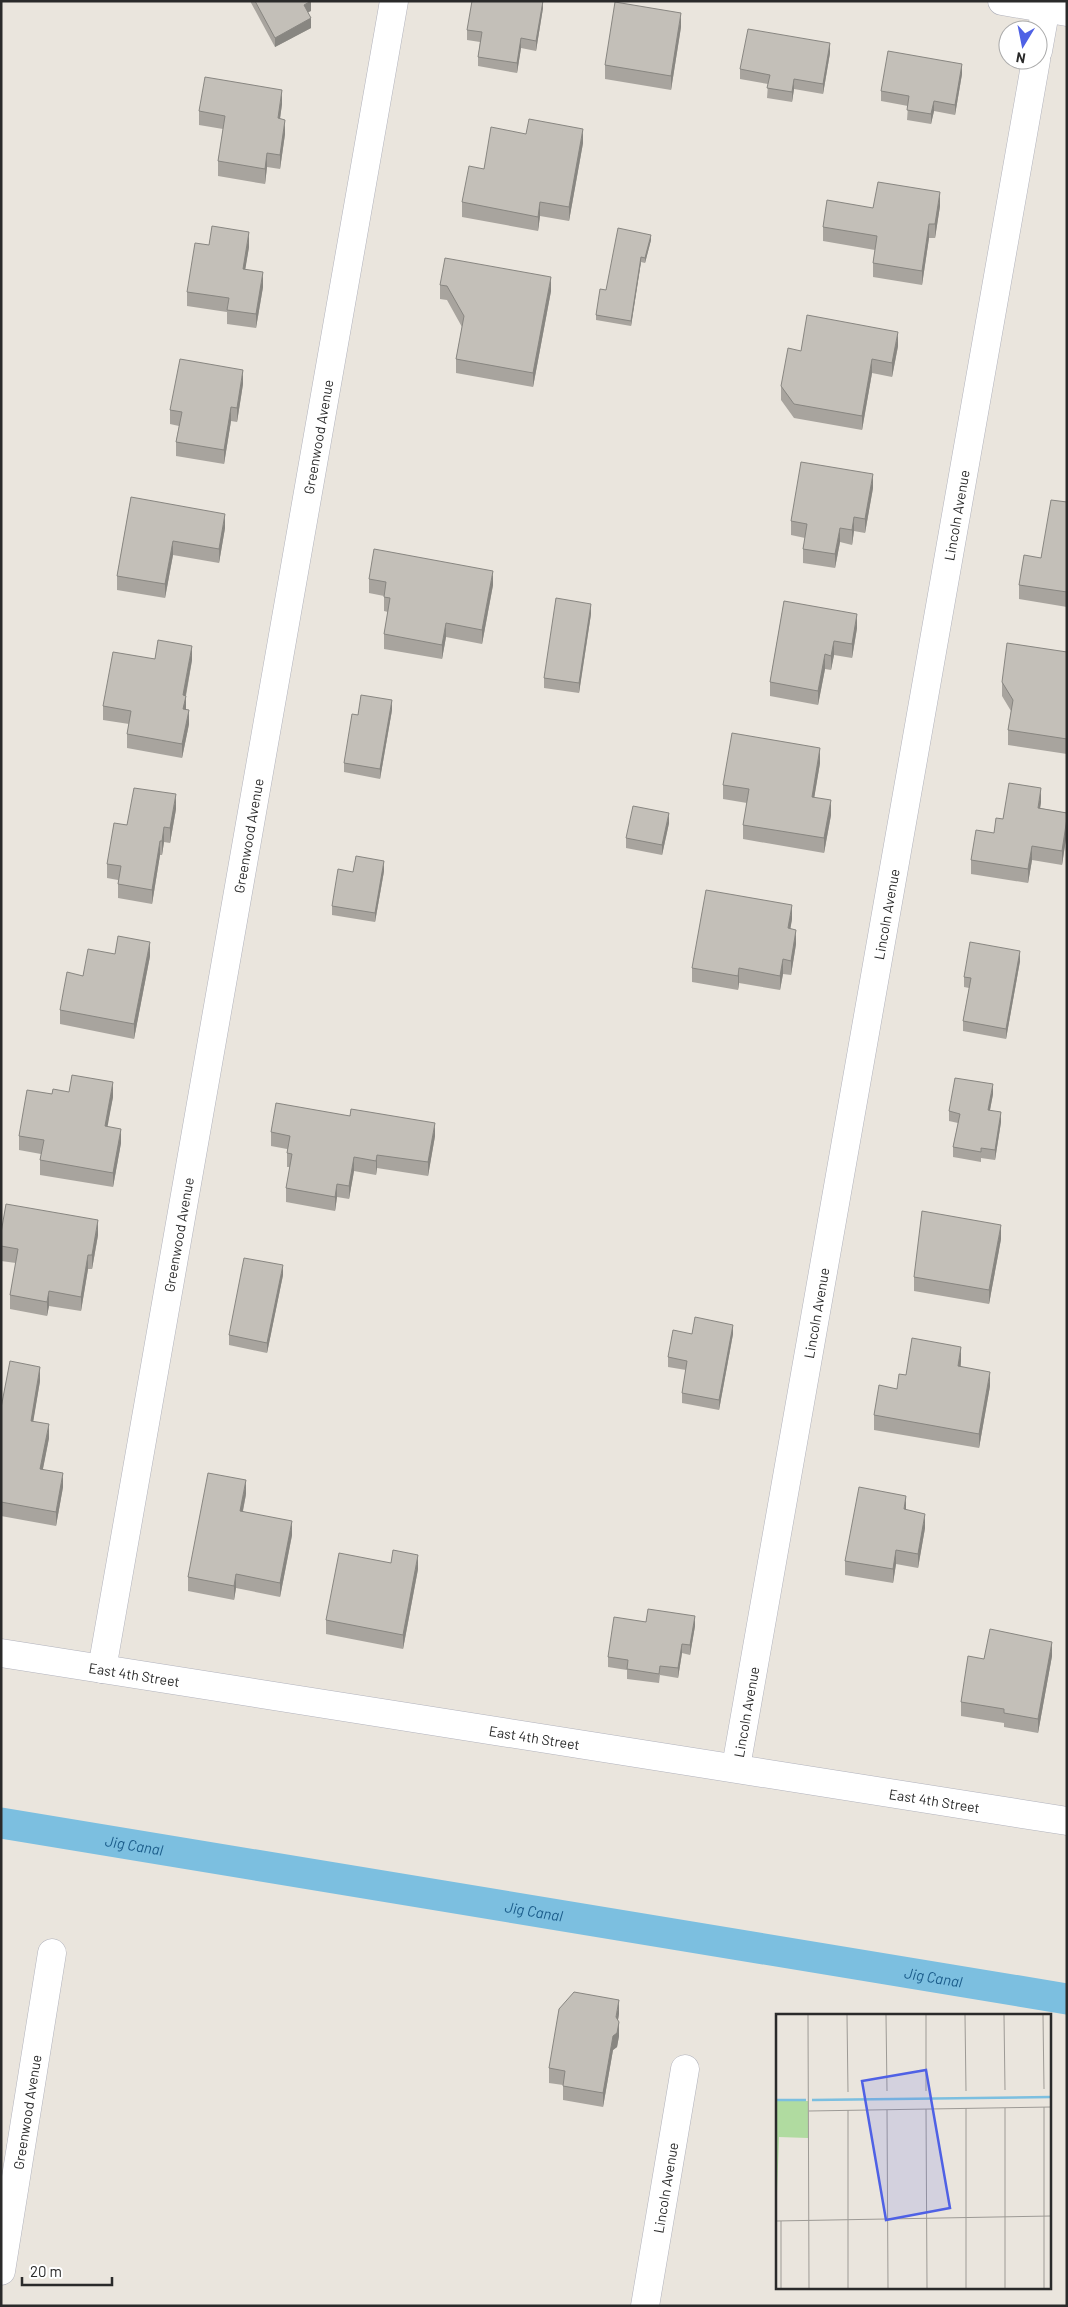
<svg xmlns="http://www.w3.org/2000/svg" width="1068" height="2307" font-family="Barlow,sans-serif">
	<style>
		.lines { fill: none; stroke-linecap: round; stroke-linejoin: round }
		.canal { stroke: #7cbfe0; stroke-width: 31 }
		.street-casing { stroke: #b1b2bc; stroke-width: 29 }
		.street { stroke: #fff; stroke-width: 28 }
		.wall { fill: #a8a49e }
		.shaded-wall { fill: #888681 }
		.building { fill: #c3bfb8; stroke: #888681 }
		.labels { text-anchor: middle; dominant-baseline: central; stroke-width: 5; stroke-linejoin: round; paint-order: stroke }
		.street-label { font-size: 14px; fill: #2a2a2a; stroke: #fff }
		.water-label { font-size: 15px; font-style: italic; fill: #1c5d8b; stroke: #fff }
		.inset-river { fill: none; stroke: #7cbfe0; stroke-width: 2.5 }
		.inset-road { fill: none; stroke: #9d9a95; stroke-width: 1 }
		.view { fill: #4f61e5; fill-opacity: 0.15; stroke: #4f61e5; stroke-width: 2.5 }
		.inset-edge { fill: none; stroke: #2a2a2a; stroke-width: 2.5 }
	</style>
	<rect width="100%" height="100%" fill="#eae5dd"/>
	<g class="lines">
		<!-- canal -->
		<path class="canal" id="s1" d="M1,1823L1067,1999"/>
		<!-- street casing -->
		<g class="street-casing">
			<g id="street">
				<polyline points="1002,1 1067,12"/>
				<polyline points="1038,51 1047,1"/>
				<path id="s2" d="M1,1653L1067,1821"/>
				<path id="s3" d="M102,1669L394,1"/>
				<path id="s4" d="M736,1767L1036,60"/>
				<path id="s5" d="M1,2271L52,1953"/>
				<path id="s6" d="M645,2306L685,2069"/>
			</g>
		</g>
		<!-- street -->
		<use href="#street" class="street"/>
	</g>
	<!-- wall -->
	<g class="wall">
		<polygon points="250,1 311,1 311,11 308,12 311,28 275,47"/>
		<polygon points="543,1 543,8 536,51 521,48 517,73 478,66 478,57 480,42 467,40 467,30"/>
		<polygon points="681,27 671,90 605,79 605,65"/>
		<polygon points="830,53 823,94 794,89 792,102 767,98 768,84 740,79 740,69"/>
		<polygon points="962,74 955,115 934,111 931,124 907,120 908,106 881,101 881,91"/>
		<polygon points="282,104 280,119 285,134 280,169 267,167 265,184 218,176 218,161 223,129 199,125 199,111"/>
		<polygon points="526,134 583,143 569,221 540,216 538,231 462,217 462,202 484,169"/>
		<polygon points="940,206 935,238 929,238 922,285 873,277 873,263 875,250 823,241 823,227 873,208"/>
		<polygon points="651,240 645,263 641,262 631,326 596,320 596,315 606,290"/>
		<polygon points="209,245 249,247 245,269 263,287 256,328 227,324 227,312 187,306 187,292"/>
		<polygon points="440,285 551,291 533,387 456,373 456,359 462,327 447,300 440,299"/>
		<polygon points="898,346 892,377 872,373 862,430 794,418 781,400 781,386 801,351"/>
		<polygon points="243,384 237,422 231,421 224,464 176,456 176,442 179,426 170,424 170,410"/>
		<polygon points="1067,434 1067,455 1066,454 1066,440"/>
		<polygon points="873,488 865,533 854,531 852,545 840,542 835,568 803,563 803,549 805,538 791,535 791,521"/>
		<polygon points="131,497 225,528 219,563 173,555 165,598 117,590 117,576"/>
		<polygon points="1067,502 1067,607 1019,599 1019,585 1041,558"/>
		<polygon points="369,579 493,585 482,644 446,637 442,659 384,649 384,634 388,612 384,611 384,596 369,593"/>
		<polygon points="784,601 857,628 852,658 834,655 831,670 825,669 818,705 770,696 770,682"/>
		<polygon points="591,614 579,693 544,688 544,678"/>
		<polygon points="1067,652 1067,754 1008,745 1008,730 1011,711 1002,696 1002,682"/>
		<polygon points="155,659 192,660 186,696 186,710 189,724 182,758 127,748 127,734 129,724 103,720 103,706"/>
		<polygon points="392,710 380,779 344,772 344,763 358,715"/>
		<polygon points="820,763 814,798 831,815 824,853 743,839 743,825 747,803 723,799 723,785"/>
		<polygon points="1041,802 1040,808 1067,813 1067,832 1062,865 1032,860 1028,883 971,874 971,860 994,833 1003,819"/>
		<polygon points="176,809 170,843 164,842 162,855 160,855 152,904 118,898 118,880 107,878 107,864 127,825"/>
		<polygon points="669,823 662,855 626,848 626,838"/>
		<polygon points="384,871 375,922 332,915 332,906 353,872"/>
		<polygon points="792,919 790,929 796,944 791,975 783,974 780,990 739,983 738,990 692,982 692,968"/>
		<polygon points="115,954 150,956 134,1039 60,1024 60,1010 83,976"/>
		<polygon points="1020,961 1006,1039 963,1031 963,1021 969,988 964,987 964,977"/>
		<polygon points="69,1092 113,1097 107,1126 121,1143 113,1187 40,1175 40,1160 41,1154 19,1150 19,1136 52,1094"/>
		<polygon points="993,1094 990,1110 1001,1122 995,1160 981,1158 981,1162 953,1157 953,1147 958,1123 949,1121 949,1111"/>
		<polygon points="271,1132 435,1136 428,1176 377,1168 376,1175 354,1171 349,1199 337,1197 335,1211 286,1202 286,1188 290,1167 287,1167 287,1149 271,1146"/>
		<polygon points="1,1233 98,1235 92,1269 88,1269 81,1311 49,1306 47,1316 10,1309 10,1295 16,1263 1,1261"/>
		<polygon points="1001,1239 989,1304 914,1291 914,1277"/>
		<polygon points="283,1275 267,1353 229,1345 229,1335"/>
		<polygon points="692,1334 733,1334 719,1410 682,1403 682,1393 686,1370 668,1367 668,1357"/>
		<polygon points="961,1361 961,1366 990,1386 979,1448 874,1430 874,1415 897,1389 906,1375"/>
		<polygon points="40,1381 33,1421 49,1438 43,1469 63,1487 56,1526 1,1516 1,1408"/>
		<polygon points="246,1494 243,1511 292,1535 280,1597 236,1588 234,1600 188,1591 188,1577"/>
		<polygon points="906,1510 925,1528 918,1568 896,1564 893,1583 845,1575 845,1561"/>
		<polygon points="418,1569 403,1649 326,1634 326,1620"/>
		<polygon points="646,1622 695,1626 690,1655 682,1653 678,1678 660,1675 659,1683 627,1679 627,1670 608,1667 608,1657"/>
		<polygon points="1052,1656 1038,1733 1004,1727 1004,1723 961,1716 961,1702 984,1659"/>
		<polygon points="619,2014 618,2020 619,2036 617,2047 613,2050 603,2107 563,2100 563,2085 549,2083 549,2068"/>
	</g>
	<!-- shaded-wall -->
	<g class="shaded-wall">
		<polygon points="311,1 311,11 304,14 304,5"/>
		<polygon points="543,1 543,8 536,51 536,41"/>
		<polygon points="681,13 681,27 671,90 671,76"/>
		<polygon points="311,18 311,28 275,47 275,38"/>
		<polygon points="521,38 521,48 517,73 517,63"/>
		<polygon points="830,43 830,53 823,94 823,84"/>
		<polygon points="962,64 962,74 955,115 955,105"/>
		<polygon points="794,79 794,89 792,102 792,92"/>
		<polygon points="282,90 282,104 278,132 278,118"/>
		<polygon points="934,101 934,111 931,124 931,114"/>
		<polygon points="285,120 285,134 280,169 280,155"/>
		<polygon points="583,129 583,143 569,221 569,207"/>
		<polygon points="267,153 267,167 265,184 265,169"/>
		<polygon points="940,192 940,206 935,238 935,224"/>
		<polygon points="540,202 540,216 538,231 538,217"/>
		<polygon points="929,224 929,238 922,285 922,271"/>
		<polygon points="249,232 249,247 243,283 243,269"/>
		<polygon points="651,235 651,240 645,263 645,258"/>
		<polygon points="641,257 641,262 631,326 631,321"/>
		<polygon points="263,272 263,287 256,328 256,314"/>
		<polygon points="551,277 551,291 533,387 533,373"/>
		<polygon points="898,332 898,346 892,377 892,363"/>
		<polygon points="872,359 872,373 862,430 862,416"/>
		<polygon points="243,370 243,384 237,422 237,408"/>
		<polygon points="231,407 231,421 224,464 224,450"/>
		<polygon points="873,474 873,488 865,533 865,519"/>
		<polygon points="225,514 225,528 219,563 219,549"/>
		<polygon points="854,517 854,531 852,545 852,530"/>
		<polygon points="840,528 840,542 835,568 835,554"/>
		<polygon points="173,541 173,555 165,598 165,584"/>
		<polygon points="493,571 493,585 482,644 482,630"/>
		<polygon points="591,604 591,614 579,693 579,683"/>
		<polygon points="857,614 857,628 852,658 852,644"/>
		<polygon points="446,623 446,637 442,659 442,645"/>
		<polygon points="834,641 834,655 831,670 831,656"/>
		<polygon points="192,646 192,660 183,710 183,695"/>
		<polygon points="825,654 825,669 818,705 818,691"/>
		<polygon points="186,696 186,710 183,709"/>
		<polygon points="392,700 392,710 380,779 380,769"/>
		<polygon points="189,710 189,724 182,758 182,744"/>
		<polygon points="820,748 820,763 812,811 812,797"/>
		<polygon points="1041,788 1041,802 1038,822 1038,808"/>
		<polygon points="176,794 176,809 170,843 170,828"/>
		<polygon points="831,800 831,815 824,853 824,838"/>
		<polygon points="669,813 669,823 662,855 662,845"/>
		<polygon points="1067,818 1067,832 1062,865 1062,851"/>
		<polygon points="164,827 164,842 162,855 162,841"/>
		<polygon points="160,841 160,855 152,904 152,890"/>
		<polygon points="1032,846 1032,860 1028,883 1028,869"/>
		<polygon points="384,861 384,871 375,922 375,913"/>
		<polygon points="792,905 792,919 788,943 788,928"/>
		<polygon points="796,930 796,944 791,975 791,961"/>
		<polygon points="150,942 150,956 134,1039 134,1024"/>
		<polygon points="1020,951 1020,961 1006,1039 1006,1029"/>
		<polygon points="783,959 783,974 780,990 780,976"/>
		<polygon points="739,968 739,983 738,990 738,976"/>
		<polygon points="113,1082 113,1097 105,1140 105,1126"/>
		<polygon points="993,1084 993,1094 988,1120 988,1110"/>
		<polygon points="1001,1112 1001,1122 995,1160 995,1150"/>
		<polygon points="435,1123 435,1136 428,1176 428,1162"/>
		<polygon points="121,1129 121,1143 113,1187 113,1173"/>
		<polygon points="377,1155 377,1168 376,1175 376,1161"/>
		<polygon points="354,1157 354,1171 349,1199 349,1186"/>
		<polygon points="337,1184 337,1197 335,1211 335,1197"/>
		<polygon points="98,1220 98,1235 92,1269 92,1255"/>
		<polygon points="1001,1225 1001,1239 989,1304 989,1290"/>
		<polygon points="88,1255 88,1269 81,1311 81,1297"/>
		<polygon points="283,1265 283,1275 267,1353 267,1343"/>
		<polygon points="49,1291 49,1306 47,1316 47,1302"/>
		<polygon points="733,1325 733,1334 719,1410 719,1400"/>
		<polygon points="961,1347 961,1361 958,1380 958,1366"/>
		<polygon points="40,1367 40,1381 31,1435 31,1421"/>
		<polygon points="990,1372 990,1386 979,1448 979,1434"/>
		<polygon points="49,1424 49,1438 40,1483 40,1469"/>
		<polygon points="63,1473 63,1487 56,1526 56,1512"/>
		<polygon points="246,1480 246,1494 240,1525 240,1511"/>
		<polygon points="906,1496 906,1510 904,1509"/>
		<polygon points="925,1514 925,1528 918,1568 918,1554"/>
		<polygon points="292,1521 292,1535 280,1597 280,1583"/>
		<polygon points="896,1550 896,1564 893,1583 893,1569"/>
		<polygon points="418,1555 418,1569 403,1649 403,1635"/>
		<polygon points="236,1574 236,1588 234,1600 234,1586"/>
		<polygon points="695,1616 695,1626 690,1655 690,1645"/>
		<polygon points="1052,1642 1052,1656 1038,1733 1038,1719"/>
		<polygon points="682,1644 682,1653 678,1678 678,1668"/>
		<polygon points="619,2000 619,2014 616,2031 616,2017"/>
		<polygon points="619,2022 619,2036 617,2047 613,2050 603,2107 603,2093 613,2036"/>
	</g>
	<!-- building -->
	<g class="building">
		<polygon points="255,1 311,1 304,5 311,18 275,38"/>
		<polygon points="472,1 543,1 536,41 521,38 517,63 478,57 482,32 467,30"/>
		<polygon points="615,2 681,13 671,76 605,65"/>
		<polygon points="748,29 830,43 823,84 794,79 792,92 767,88 770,75 740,69"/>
		<polygon points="888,51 962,64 955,105 934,101 931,114 907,110 909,96 881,91"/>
		<polygon points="205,77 282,90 278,118 285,120 280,155 267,153 265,169 218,161 225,116 199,111"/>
		<polygon points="529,119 583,129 569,207 540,202 538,217 462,202 469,166 484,169 491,127 526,134"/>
		<polygon points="878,182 940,192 935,224 929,224 922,271 873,263 877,236 823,227 827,200 873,208"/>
		<polygon points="212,226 249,232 243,269 263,272 256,314 227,310 229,298 187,292 195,243 209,245"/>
		<polygon points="618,228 651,235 645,258 641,257 631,321 596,315 600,289 606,290"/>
		<polygon points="445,258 551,277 533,373 456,359 464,316 447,286 440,285"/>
		<polygon points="807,315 898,332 892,363 872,359 862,416 794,404 781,386 788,348 801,351"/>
		<polygon points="180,359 243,370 237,408 231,407 224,450 176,442 182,412 170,410"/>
		<polygon points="801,462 873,474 865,519 854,517 852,530 840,528 835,554 803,549 807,524 791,521"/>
		<polygon points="131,497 225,514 219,549 173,541 165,584 117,576"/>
		<polygon points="1051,500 1067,502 1067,592 1019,585 1024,555 1041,558"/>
		<polygon points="374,549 493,571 482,630 446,623 442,645 384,634 390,598 384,597 386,582 369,579"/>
		<polygon points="556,598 591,604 579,683 544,678"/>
		<polygon points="784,601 857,614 852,644 834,641 831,656 825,654 818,691 770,682"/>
		<polygon points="158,640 192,646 183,695 186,696 183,709 189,710 182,744 127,734 131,711 103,706 113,652 155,659"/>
		<polygon points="1007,643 1067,652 1067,739 1008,730 1013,700 1002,682"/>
		<polygon points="361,695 392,700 380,769 344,763 352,714 358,715"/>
		<polygon points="732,733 820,748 812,797 831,800 824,838 743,825 749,789 723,785"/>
		<polygon points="1009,783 1041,788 1038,808 1067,813 1067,818 1062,851 1032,846 1028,869 971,860 976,830 994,833 996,818 1003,819"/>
		<polygon points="134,788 176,794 170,828 164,827 162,841 160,841 152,890 118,884 121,866 107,864 114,823 127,825"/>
		<polygon points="633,806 669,813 662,845 626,838"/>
		<polygon points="356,856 384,861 375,913 332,906 338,869 353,872"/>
		<polygon points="706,890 792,905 788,928 796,930 791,961 783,959 780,976 739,968 738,976 692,968"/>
		<polygon points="118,936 150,942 134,1024 60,1010 67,972 83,976 88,949 115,954"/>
		<polygon points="970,942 1020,951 1006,1029 963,1021 971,978 964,977"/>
		<polygon points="72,1075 113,1082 105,1126 121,1129 113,1173 40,1160 44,1140 19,1136 27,1090 52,1094 53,1089 69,1092"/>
		<polygon points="955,1078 993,1084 988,1110 1001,1112 995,1150 981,1148 981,1152 953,1147 960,1114 949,1111"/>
		<polygon points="276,1103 350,1116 351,1109 435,1123 428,1162 377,1155 376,1161 354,1157 349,1186 337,1184 335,1197 286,1188 292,1154 287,1153 290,1136 271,1132"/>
		<polygon points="6,1204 98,1220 92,1255 88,1255 81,1297 49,1291 47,1302 10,1295 18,1249 1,1246 1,1233"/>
		<polygon points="922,1211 1001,1225 989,1290 914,1277"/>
		<polygon points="244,1258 283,1265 267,1343 229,1335"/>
		<polygon points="695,1317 733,1325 719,1400 682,1393 687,1361 668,1357 673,1330 692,1334"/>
		<polygon points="912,1338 961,1347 958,1366 990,1372 979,1434 874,1415 879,1385 897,1389 899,1374 906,1375"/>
		<polygon points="10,1361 40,1367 31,1421 49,1424 40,1469 63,1473 56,1512 1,1502 1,1408"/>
		<polygon points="208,1473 246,1480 240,1511 292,1521 280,1583 236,1574 234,1586 188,1577"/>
		<polygon points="859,1487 906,1496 904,1509 925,1514 918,1554 896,1550 893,1569 845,1561"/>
		<polygon points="393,1550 418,1555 403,1635 326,1620 339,1553 391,1563"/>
		<polygon points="648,1609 695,1616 690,1645 682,1644 678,1668 660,1666 659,1674 627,1669 628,1660 608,1657 614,1617 646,1622"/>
		<polygon points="990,1629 1052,1642 1038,1719 1004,1713 1004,1709 961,1702 968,1656 984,1659"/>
		<polygon points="574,1992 619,2000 616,2017 619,2022 617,2033 613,2036 603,2093 563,2086 565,2071 549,2068 559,2009"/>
	</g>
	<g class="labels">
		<!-- street labels -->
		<g class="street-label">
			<text stroke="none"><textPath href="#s3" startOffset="1251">Greenwood Avenue</textPath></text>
			<text stroke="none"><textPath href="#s4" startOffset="1271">Lincoln Avenue</textPath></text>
			<text stroke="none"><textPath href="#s3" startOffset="846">Greenwood Avenue</textPath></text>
			<text stroke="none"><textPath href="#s4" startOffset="866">Lincoln Avenue</textPath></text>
			<text stroke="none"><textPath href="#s3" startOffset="441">Greenwood Avenue</textPath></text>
			<text stroke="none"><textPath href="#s4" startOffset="461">Lincoln Avenue</textPath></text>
			<text stroke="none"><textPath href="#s2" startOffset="135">East 4th Street</textPath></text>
			<text stroke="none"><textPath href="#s4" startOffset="56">Lincoln Avenue</textPath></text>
			<text stroke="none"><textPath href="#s2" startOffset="540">East 4th Street</textPath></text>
			<text stroke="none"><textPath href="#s2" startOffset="945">East 4th Street</textPath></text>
			<text stroke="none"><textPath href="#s5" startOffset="161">Greenwood Avenue</textPath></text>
			<text stroke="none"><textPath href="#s6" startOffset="120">Lincoln Avenue</textPath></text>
		</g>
		<!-- water labels -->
		<g class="water-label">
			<text stroke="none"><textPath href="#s1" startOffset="135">Jig Canal</textPath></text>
			<text stroke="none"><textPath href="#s1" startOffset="540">Jig Canal</textPath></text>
			<text stroke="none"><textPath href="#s1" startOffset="945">Jig Canal</textPath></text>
		</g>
	</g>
	<!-- overview -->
	<g transform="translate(776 2014)">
		<rect width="275" height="275" fill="#eae5dd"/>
		<path d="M0,87H32V124L3,123L0,207Z" fill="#b0dba0"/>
		<path class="inset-river" d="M0,86H30M36,86L275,83"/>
		<path class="inset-road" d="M32,1L33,274M71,1L72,78M110,1L111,77M150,1V77M189,1L190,77M228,1L229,76M267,1L268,75M268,93V274M190,94V274M229,94V274M150,95L151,274M72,96V274M111,96L112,274M33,97L275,93M0,207L275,202M5,207V274"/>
		<path class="view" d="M150,56L174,194L110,206L86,67Z"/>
		<rect width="275" height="275" class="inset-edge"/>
	</g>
	<!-- border -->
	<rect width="1068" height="2307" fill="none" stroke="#2a2a2a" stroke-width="5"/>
	<!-- north arrow -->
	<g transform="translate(1023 45) rotate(190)"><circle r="24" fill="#ffffff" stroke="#aaaaaa"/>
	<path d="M0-4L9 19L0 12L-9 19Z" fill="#4f61e5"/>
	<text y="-8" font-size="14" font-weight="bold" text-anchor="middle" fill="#2a2a2a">N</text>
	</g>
	<!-- scale -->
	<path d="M22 2277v8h90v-8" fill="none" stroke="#2a2a2a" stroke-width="2.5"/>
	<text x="30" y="2277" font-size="15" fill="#2a2a2a" stroke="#ffffff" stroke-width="4" paint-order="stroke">20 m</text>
</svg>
